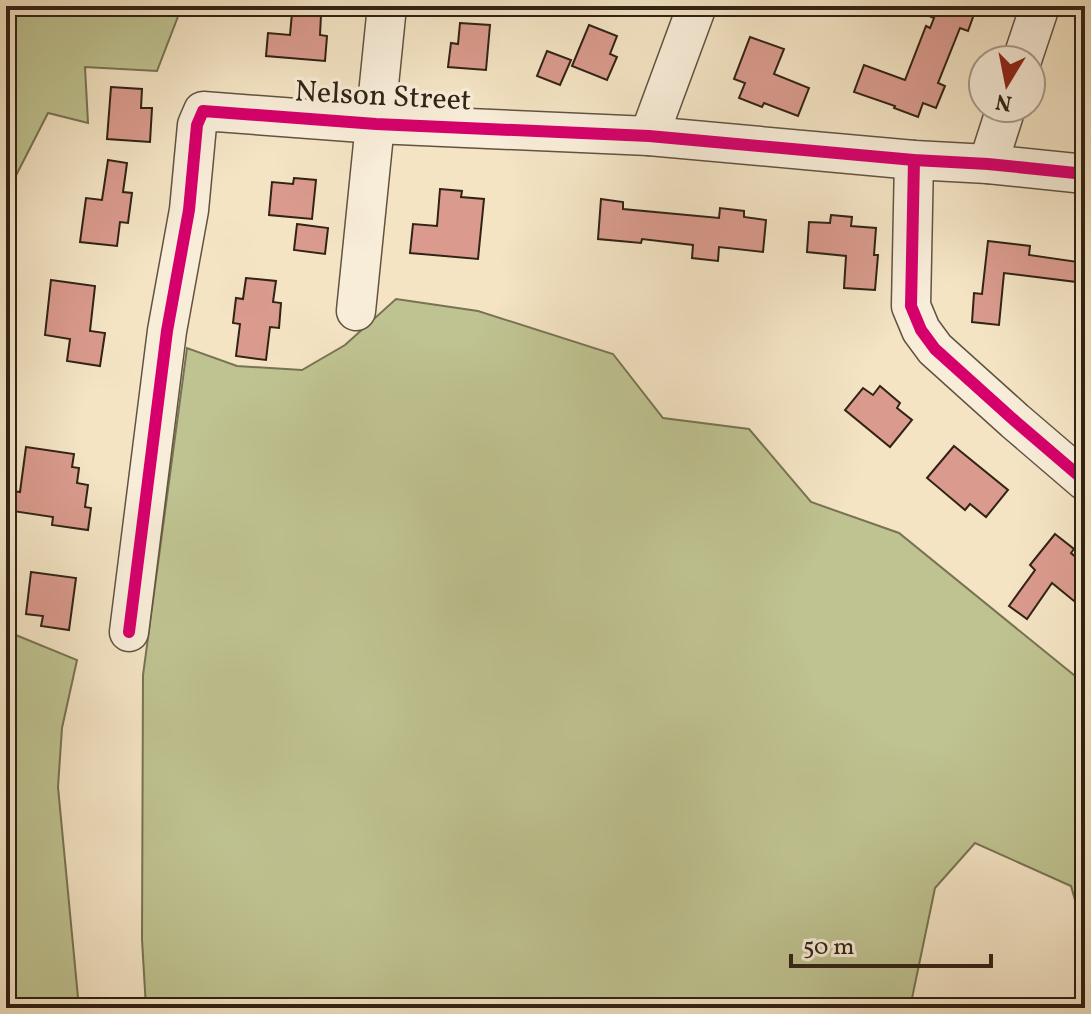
<svg xmlns="http://www.w3.org/2000/svg" width="1091" height="1014" font-family="Vollkorn,serif">
	<style>
		.green { fill: #bfc391; stroke: #787353; stroke-width: 2 }
		.building { fill: #da9b8e; stroke: #312315; stroke-width: 2 }
		.lines { fill: none; stroke-linecap: round; stroke-linejoin: round }
		.minor-casing { stroke: #625341; stroke-width: 41 }
		.minor { stroke: #f8edd9; stroke-width: 38 }
		.cycleway-casing { stroke: #f8edd9; stroke-width: 17 }
		.cycleway { stroke: #d6006c; stroke-width: 12 }
		.labels { text-anchor: middle; dominant-baseline: central; stroke-width: 7; stroke-linejoin: round; paint-order: stroke }
		.street-label { font-size: 30px; fill: #312315; stroke: #f8edd9 }
	</style>
	<rect width="100%" height="100%" fill="#f4e4c4"/>
	<filter id="stains"><feTurbulence type="fractalNoise" baseFrequency=".0025" numOctaves="4"/><feColorMatrix values="0 0 0 0 .2 0 0 0 0 .09 0 0 0 0 .02 0 0 0 .5 -.17"/></filter>
	<radialGradient id="worn" r=".72"><stop offset=".6" stop-color="#630" stop-opacity="0"/><stop offset="1" stop-color="#630" stop-opacity=".3"/></radialGradient>
	<!-- green -->
	<g class="green">
		<polygon points="6,6 182,6 157,71 85,67 88,123 48,113 6,195"/>
		<polygon points="396,299 478,311 613,354 663,418 749,429 811,502 899,533 1085,684 1085,935 1071,886 975,843 935,888 910,1008 146,1008 142,939 143,675 187,348 237,366 302,370 345,345"/>
		<polygon points="6,631 77,660 62,728 58,787 79,1008 6,1008"/>
	</g>
	<!-- building -->
	<g class="building">
		<polygon points="908,6 977,6 968,31 960,28 938,83 945,86 936,108 923,103 918,117 894,108 895,106 854,92 864,65 905,80 926,26 930,28 934,18 908,7"/>
		<polygon points="292,13 321,15 320,35 327,36 325,61 266,56 268,33 290,35"/>
		<polygon points="460,23 490,25 486,70 448,67 451,43 458,44"/>
		<polygon points="589,25 617,36 610,54 617,57 607,80 572,66"/>
		<polygon points="750,37 784,49 774,74 809,88 798,116 764,103 762,107 739,98 745,83 734,79"/>
		<polygon points="547,51 571,60 560,85 537,76"/>
		<polygon points="111,87 142,89 141,108 152,108 150,142 107,139"/>
		<polygon points="108,160 127,163 123,192 132,193 128,223 120,222 117,246 80,242 86,198 102,200"/>
		<polygon points="294,178 316,180 312,219 269,215 272,182 293,184"/>
		<polygon points="440,189 462,191 461,197 484,199 478,259 410,253 413,224 437,226"/>
		<polygon points="601,199 623,202 623,209 719,218 720,208 744,211 744,217 766,220 763,252 719,247 718,261 692,258 693,245 642,239 641,243 598,239"/>
		<polygon points="831,215 852,217 851,226 876,228 874,255 878,255 875,290 844,288 846,256 807,252 809,222 830,223"/>
		<polygon points="297,224 328,228 325,254 294,250"/>
		<polygon points="988,241 1030,246 1029,255 1085,263 1085,283 1004,273 999,325 972,322 974,293 982,294"/>
		<polygon points="246,278 276,281 273,302 281,303 279,328 270,327 266,360 236,356 240,324 233,323 236,298 243,299"/>
		<polygon points="51,280 95,286 90,331 105,333 100,366 67,361 70,339 45,335"/>
		<polygon points="880,386 900,403 897,408 912,420 890,447 845,410 863,388 873,395"/>
		<polygon points="954,446 1008,490 986,517 970,504 965,510 927,478"/>
		<polygon points="26,447 74,454 72,467 79,468 77,483 88,485 85,507 91,508 88,530 52,525 53,517 6,510 6,490 20,492"/>
		<polygon points="1055,534 1074,549 1071,553 1085,565 1085,610 1052,583 1027,619 1009,606 1035,570 1030,565"/>
		<polygon points="31,572 76,578 69,630 41,626 43,616 26,614"/>
	</g>
	<g class="lines">
		<!-- minor casing -->
		<g class="minor-casing">
			<g id="minor">
				<polyline points="1022,60 1040,6"/>
				<polyline points="649,136 697,6"/>
				<polyline points="914,160 911,306 921,330 935,349 1015,421 1085,481"/>
				<polyline points="988,164 1006,108"/>
				<polyline points="356,311 387,6"/>
				<polyline points="129,632 167,331 189,210 197,125 203,111 376,124 649,136 914,160 988,164 1085,174"/>
			</g>
		</g>
		<!-- minor -->
		<use href="#minor" class="minor"/>
		<!-- cycleway casing -->
		<g class="cycleway-casing">
			<g id="cycleway">
				<polyline points="914,160 911,306 921,330 935,349 1015,421 1085,481"/>
				<polyline points="129,632 167,331 189,210 197,125 203,111 376,124 649,136 914,160 988,164 1085,174"/>
			</g>
		</g>
		<!-- cycleway -->
		<use href="#cycleway" class="cycleway"/>
	</g>
	<g class="labels">
		<!-- street labels -->
		<g class="street-label">
			<text transform="translate(383 97) rotate(3)">Nelson Street</text>
		</g>
	</g>
	<!-- margin -->
	<rect width="1091" height="1014" fill="none" stroke="#f4e4c4" stroke-width="32"/>
	<rect x="8" y="8" width="1075" height="998" fill="none" stroke="#312315" stroke-width="4"/>
	<rect x="16" y="16" width="1059" height="982" fill="none" stroke="#312315" stroke-width="2"/>
	<!-- north arrow -->
	<g transform="translate(1007 84) rotate(190)"><circle r="38" fill="#f8edd9" stroke="#a89c8b" stroke-width="2"/>
	<path d="M0-6L14 30L0 20L-14 30Z" fill="#8f2418"/>
	<text y="-12" font-size="22" font-weight="bold" text-anchor="middle" fill="#312315">N</text>
	</g>
	<!-- scale -->
	<path d="M791 954v12h200v-12" fill="none" stroke="#312315" stroke-width="4"/>
	<text x="803" y="954" font-size="24" fill="#312315" stroke="#f8edd9" stroke-width="6" paint-order="stroke">50 m</text>
	<rect width="100%" height="100%" filter="url(#stains)"/>
	<rect width="100%" height="100%" fill="url(#worn)"/>
</svg>
